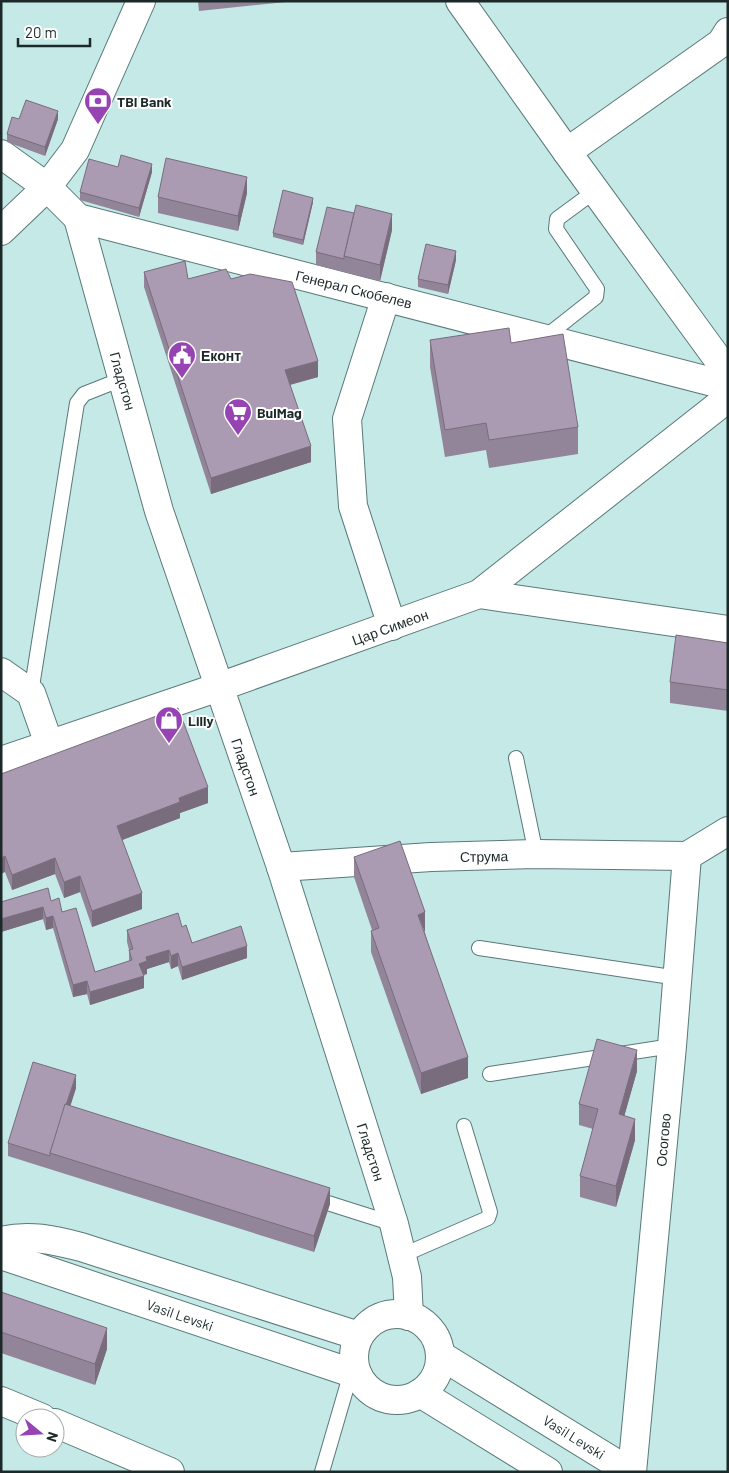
<svg xmlns="http://www.w3.org/2000/svg" width="729" height="1473" font-family="Barlow,sans-serif">
	<style>
		.lines { fill: none; stroke-linecap: round; stroke-linejoin: round }
		.lane-casing { stroke: #587978; stroke-width: 16 }
		.street-casing { stroke: #587978; stroke-width: 30 }
		.lane { stroke: #fff; stroke-width: 14 }
		.street { stroke: #fff; stroke-width: 28 }
		.wall { fill: #938599 }
		.shaded-wall { fill: #786c7d }
		.building { fill: #ab9bb2; stroke: #786c7d }
		.labels { text-anchor: middle; dominant-baseline: central; stroke-width: 4; stroke-linejoin: round; paint-order: stroke }
		.poi-label { font-size: 14px; font-weight: bold; fill: #1c2929; stroke: #fff; text-anchor: start }
		.street-label { font-size: 14px; fill: #1c2929; stroke: #fff }
	</style>
	<rect width="100%" height="100%" fill="#c5e9e7"/>
	<g class="lines">
		<!-- lane casing -->
		<g class="lane-casing">
			<g id="lane">
				<polyline points="544,338 596,297 597,289 556,229 557,219 595,191"/>
				<polyline points="31,693 77,403 84,394 122,379"/>
				<polyline points="516,758 536,854"/>
				<polyline points="479,948 678,978"/>
				<polyline points="490,1074 672,1046"/>
				<polyline points="312,1198 394,1224"/>
				<polyline points="403,1255 488,1218 490,1212 464,1126"/>
				<polyline points="322,1472 352,1369"/>
			</g>
		</g>
		<!-- street casing -->
		<g class="street-casing">
			<g id="street">
				<polyline points="460,1 567,152 728,373"/>
				<polyline points="567,152 721,43 728,32"/>
				<polyline points="1,154 47,187 78,218 728,386"/>
				<polyline points="78,218 159,511 281,867 394,1224 407,1277 409,1316"/>
				<polyline points="1,231 47,187 75,150 141,1"/>
				<polyline points="386,297 347,419 353,506 392,626"/>
				<polyline points="479,594 728,630"/>
				<polyline points="1,672 31,693 49,744"/>
				<polyline points="1,761 219,687 479,594 728,398"/>
				<polyline points="281,867 431,857 536,854 687,856"/>
				<path d="M1,1241C29,1234 54,1240 81,1247L359,1336"/>
				<polyline points="1,1255 358,1375"/>
				<circle cx="397" cy="1357" r="43"/>
				<polyline points="440,1355 630,1472"/>
				<polyline points="420,1393 548,1472"/>
				<polyline points="1,1401 42,1418"/>
				<polyline points="55,1423 170,1472"/>
				<polyline points="632,1472 672,1046 687,856 728,831"/>
			</g>
		</g>
		<!-- lane -->
		<use href="#lane" class="lane"/>
		<!-- street -->
		<use href="#street" class="street"/>
	</g>
	<!-- wall -->
	<g class="wall">
		<polygon points="198,1 296,1 199,11"/>
		<polygon points="19,119 58,119 45,156 7,142 7,134"/>
		<polygon points="118,167 152,172 139,217 80,200 80,192"/>
		<polygon points="247,193 238,231 158,213 158,197"/>
		<polygon points="313,202 303,245 273,237 273,233"/>
		<polygon points="392,230 380,281 316,265 316,252"/>
		<polygon points="456,260 448,294 418,287 418,279"/>
		<polygon points="144,272 188,279 231,279 318,377 290,385 311,462 211,494 144,287"/>
		<polygon points="430,340 511,343 578,427 578,454 489,468 486,450 445,457 430,367"/>
		<polygon points="728,643 728,711 670,703 670,682"/>
		<polygon points="1,774 208,803 180,813 180,818 122,840 142,909 92,927 80,892 64,898 55,874 12,890 5,872"/>
		<polygon points="354,857 425,933 468,1078 421,1094 371,952 371,931 372,930 354,877"/>
		<polygon points="51,901 62,912 95,972 129,961 129,950 127,942 127,930 182,927 192,943 247,958 182,980 178,966 171,969 169,962 147,969 147,974 143,975 144,988 90,1005 87,994 73,997 53,928 46,930 43,919 1,932 1,902"/>
		<polygon points="637,1071 624,1116 635,1140 616,1207 580,1197 580,1176 593,1129 579,1125 579,1104"/>
		<polygon points="76,1088 70,1106 330,1204 314,1252 8,1156 8,1143"/>
		<polygon points="1,1292 107,1349 95,1385 1,1353"/>
	</g>
	<!-- shaded-wall -->
	<g class="shaded-wall">
		<polygon points="58,111 58,119 45,156 45,147"/>
		<polygon points="152,164 152,172 139,217 139,208"/>
		<polygon points="247,177 247,193 238,231 238,216"/>
		<polygon points="313,198 313,202 303,245 303,240"/>
		<polygon points="392,214 392,230 380,281 380,265"/>
		<polygon points="456,251 456,260 448,294 448,285"/>
		<polygon points="318,361 318,377 285,386 285,370"/>
		<polygon points="311,446 311,462 211,494 211,478"/>
		<polygon points="208,787 208,803 180,813 180,818 117,842 117,826 179,798"/>
		<polygon points="5,856 5,872 1,874 1,858"/>
		<polygon points="55,858 55,874 12,890 12,875"/>
		<polygon points="80,876 80,892 64,898 64,882"/>
		<polygon points="142,893 142,909 92,927 92,911"/>
		<polygon points="43,907 43,919 1,932 1,919"/>
		<polygon points="425,912 425,933 418,915"/>
		<polygon points="53,916 53,928 46,930 46,918"/>
		<polygon points="247,946 247,958 182,980 182,967"/>
		<polygon points="169,950 169,962 147,969 147,974 139,976 139,964 146,957"/>
		<polygon points="178,953 178,966 171,969 171,956"/>
		<polygon points="144,976 144,988 90,1005 90,992"/>
		<polygon points="87,981 87,994 73,997 73,985"/>
		<polygon points="637,1050 637,1071 619,1135 619,1114"/>
		<polygon points="468,1057 468,1078 421,1094 421,1073"/>
		<polygon points="76,1075 76,1088 55,1155 51,1153"/>
		<polygon points="635,1119 635,1140 616,1207 616,1186"/>
		<polygon points="330,1188 330,1204 314,1252 314,1236"/>
		<polygon points="107,1328 107,1349 95,1385 95,1364"/>
	</g>
	<!-- building -->
	<g class="building">
		<polygon points="26,100 58,111 45,147 7,134 12,117 19,119"/>
		<polygon points="121,155 152,164 139,208 80,192 89,159 118,167"/>
		<polygon points="166,158 247,177 238,216 158,197"/>
		<polygon points="283,190 313,198 303,240 273,233"/>
		<polygon points="356,205 392,214 380,265 344,256"/>
		<polygon points="327,207 354,213 344,256 344,259 316,252"/>
		<polygon points="426,244 456,251 448,285 418,279"/>
		<polygon points="185,261 188,279 226,269 231,279 250,274 292,282 318,361 285,370 311,446 211,478 144,272"/>
		<polygon points="509,328 511,343 563,334 578,427 489,440 486,423 445,430 430,340"/>
		<polygon points="676,635 728,643 728,690 670,682"/>
		<polygon points="178,708 208,787 179,798 180,802 117,826 142,893 92,911 80,876 64,882 55,858 12,875 5,856 1,858 1,774"/>
		<polygon points="400,841 425,912 418,915 468,1057 421,1073 371,931 379,928 354,857"/>
		<polygon points="48,888 51,901 59,898 62,912 76,908 95,972 132,960 129,950 133,949 127,930 178,913 182,927 186,925 192,943 241,926 247,946 182,967 178,953 171,956 169,950 146,957 147,961 139,964 144,976 90,992 87,981 73,985 53,916 46,918 43,907 1,919 1,902"/>
		<polygon points="597,1039 637,1050 619,1114 635,1119 616,1186 580,1176 598,1109 579,1104"/>
		<polygon points="33,1062 76,1075 50,1153 50,1156 8,1143"/>
		<polygon points="65,1104 330,1188 314,1236 50,1153"/>
		<polygon points="1,1292 107,1328 95,1364 1,1332"/>
	</g>
	<!-- icons -->
	<defs>
		<g id="bank-pin" transform="scale(1.4375)"><path d="M0 17L-7.5 6A9.5 9.5 0 1 1 7.5 6Z" fill="#9644b3" stroke="#fff"/><path d="M-6-4H6V4H-6ZM0-2.3a2.3 2.3 0 1 0 0 4.6a2.3 2.3 0 1 0 0-4.6Z" fill="#fff"/></g>
		<g id="civic-pin" transform="scale(1.4375)"><path d="M0 17L-7.5 6A9.5 9.5 0 1 1 7.5 6Z" fill="#9644b3" stroke="#fff"/><path d="M-.6-6.5H3V-4.5H.6V-3L4-1V1h2V6H-6V1h2V-1L-.6-3ZM-1.2 2.5V6h2.4V2.5Z" fill="#fff"/></g>
		<g id="supermarket-pin" transform="scale(1.4375)"><path d="M0 17L-7.5 6A9.5 9.5 0 1 1 7.5 6Z" fill="#9644b3" stroke="#fff"/><path d="M-6-5.5h2.5l.6 2H6L4.5 2H-2.5L-4.4-4H-6ZM-1.5 3.2a1.3 1.3 0 1 0 .1 0ZM3 3.2a1.3 1.3 0 1 0 .1 0Z" fill="#fff"/></g>
		<g id="shop-pin" transform="scale(1.4375)"><path d="M0 17L-7.5 6A9.5 9.5 0 1 1 7.5 6Z" fill="#9644b3" stroke="#fff"/><path d="M-5-2.5h2.3a2.7 3.5 0 0 1 5.4 0H5L5.5 6h-11ZM-1.5-2.5h3a1.5 2.3 0 0 0-3 0Z" fill="#fff"/></g>
	</defs>
	<g fill-rule="evenodd">
		<use href="#bank-pin" x="98" y="101"/>
		<use href="#civic-pin" x="182" y="355"/>
		<use href="#supermarket-pin" x="238" y="412"/>
		<use href="#shop-pin" x="169" y="720"/>
	</g>
	<g class="labels">
		<!-- poi labels -->
		<g class="poi-label">
			<text x="117" y="101">TBI Bank</text>
			<text x="201" y="355">Еконт</text>
			<text x="257" y="412">BulMag</text>
			<text x="188" y="720">Lilly</text>
		</g>
		<!-- street labels -->
		<g class="street-label">
			<text transform="translate(354 289) rotate(14)">Генерал Скобелев</text>
			<text transform="translate(123 381) rotate(74)">Гладстон</text>
			<text transform="translate(390 627) rotate(-20)">Цар Симеон</text>
			<text transform="translate(246 767) rotate(71)">Гладстон</text>
			<text transform="translate(484 856) rotate(-1)">Струма</text>
			<text transform="translate(663 1140) rotate(-85)">Осогово</text>
			<text transform="translate(371 1152) rotate(72)">Гладстон</text>
			<text transform="translate(180 1315) rotate(19)">Vasil Levski</text>
			<text transform="translate(574 1437) rotate(32)">Vasil Levski</text>
		</g>
	</g>
	<!-- border -->
	<rect width="729" height="1473" fill="none" stroke="#1c2929" stroke-width="5"/>
	<!-- north arrow -->
	<g transform="translate(40 1433) rotate(108)"><circle r="24" fill="#ffffff" stroke="#a4a9a9"/>
	<path d="M0-4L9 19L0 12L-9 19Z" fill="#9644b3"/>
	<text y="-8" font-size="14" font-weight="bold" text-anchor="middle" fill="#1c2929">N</text>
	</g>
	<!-- scale -->
	<path d="M18 38v8h72v-8" fill="none" stroke="#1c2929" stroke-width="2.5"/>
	<text x="25" y="38" font-size="15" fill="#1c2929" stroke="#ffffff" stroke-width="4" paint-order="stroke">20 m</text>
</svg>
